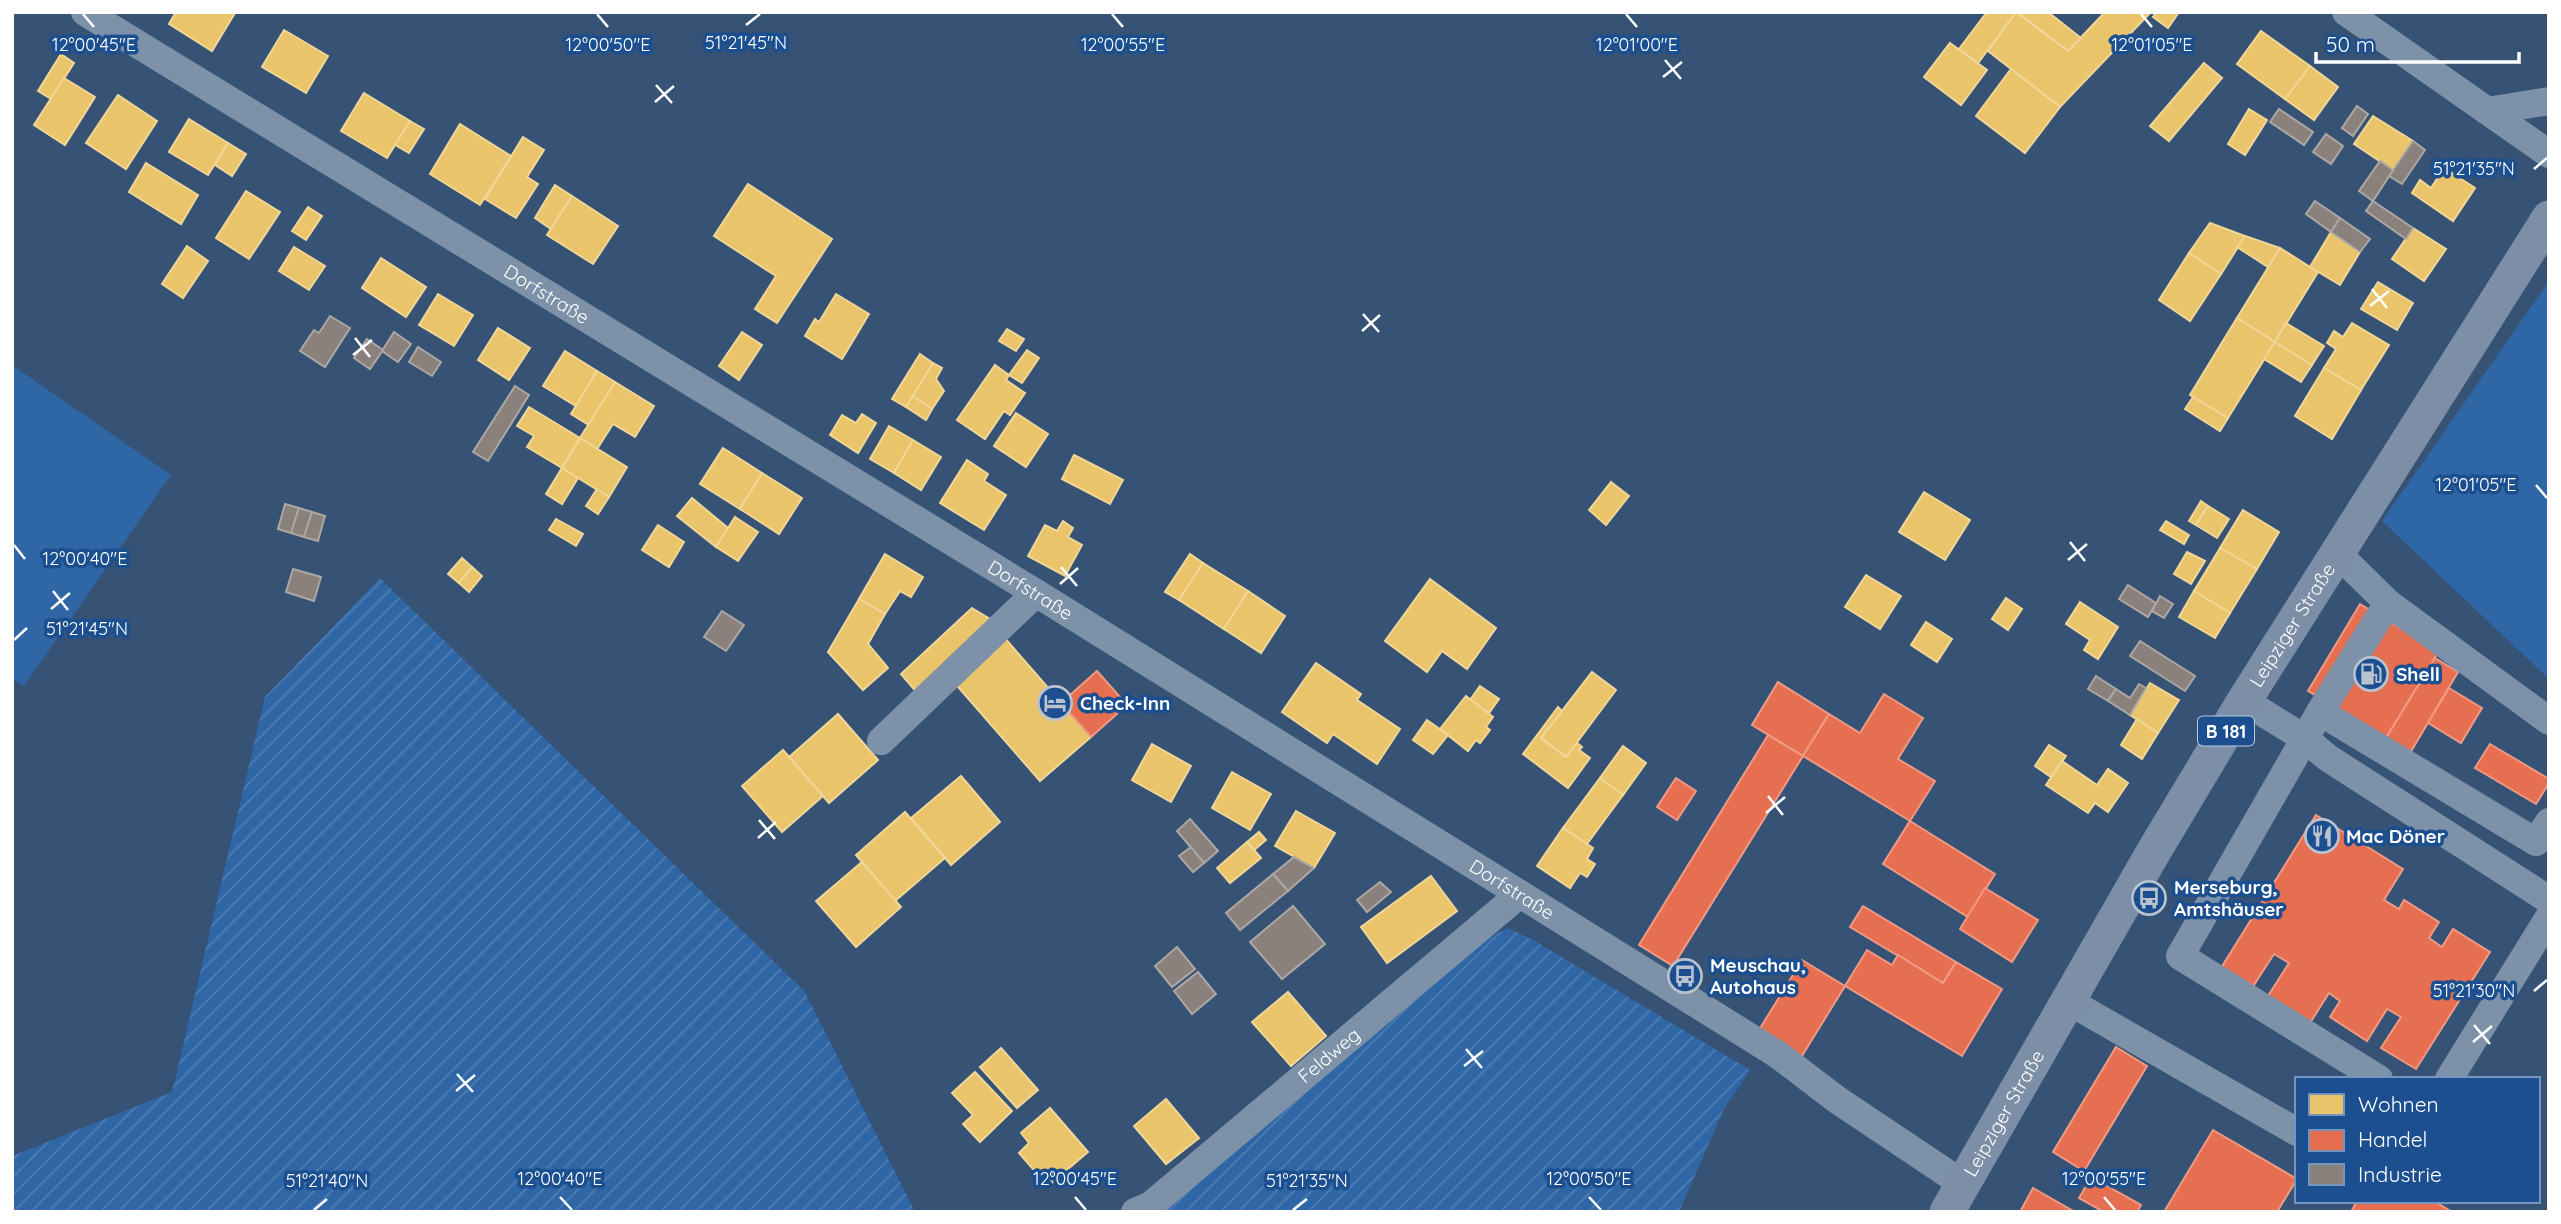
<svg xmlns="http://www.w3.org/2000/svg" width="2561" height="1224" font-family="Quicksand,sans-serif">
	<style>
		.grass { fill: #2f66a5 }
		.garden { fill: url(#garden-furrows) }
		.homes { fill: #e9c46a; stroke: #f0d697; stroke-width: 2 }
		.shops { fill: #e76f51; stroke: #ee9a85; stroke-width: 2 }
		.industry { fill: #8a817c; stroke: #ada7a3; stroke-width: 2 }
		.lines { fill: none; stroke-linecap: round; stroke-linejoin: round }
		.minor { stroke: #7d92a8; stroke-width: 28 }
		.major { stroke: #7d8ea7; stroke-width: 35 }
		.ticks { fill: none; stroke: #fff; stroke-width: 2.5 }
		.labels { text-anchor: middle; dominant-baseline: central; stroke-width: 7; stroke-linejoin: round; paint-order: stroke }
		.shield { fill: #1b4f8f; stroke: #bbcadd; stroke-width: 2 }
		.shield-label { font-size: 18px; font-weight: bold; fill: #fff }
		.street-label { font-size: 19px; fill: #fff; stroke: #1b4f8f }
		.poi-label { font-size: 19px; font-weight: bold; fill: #fff; stroke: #1b4f8f; text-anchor: start }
		.ticks-label { font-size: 18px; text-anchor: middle; fill: #fff; stroke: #1b4f8f; stroke-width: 7; stroke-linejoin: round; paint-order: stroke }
	</style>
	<defs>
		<pattern id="garden-furrows" width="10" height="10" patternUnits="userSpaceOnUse" patternTransform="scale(1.75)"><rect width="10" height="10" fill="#2f66a5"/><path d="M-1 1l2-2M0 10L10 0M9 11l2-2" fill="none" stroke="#4e7db2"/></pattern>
	</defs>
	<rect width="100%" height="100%" fill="#365274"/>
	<!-- grass -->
	<g class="grass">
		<polygon points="2549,281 2549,679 2382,521"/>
		<polygon points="12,365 171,475 24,686 12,678"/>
	</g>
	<!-- garden -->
	<g class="garden">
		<polygon points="380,578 805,992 915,1212 12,1212 12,1156 172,1092 265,697"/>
		<polygon points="1508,928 1533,940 1750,1070 1724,1109 1679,1212 1157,1212 1487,939"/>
	</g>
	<!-- homes -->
	<g class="homes">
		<polygon points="176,12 233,12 235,13 212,51 169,24"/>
		<polygon points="1987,12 2016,12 1978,63 1959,49"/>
		<polygon points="2016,12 2068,51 2105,12 2151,12 2060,107 1988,51"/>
		<polygon points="2017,12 2048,12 2081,38 2068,51"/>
		<polygon points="2156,12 2179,12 2168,28 2153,17"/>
		<polygon points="284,30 328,56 306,93 262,67"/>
		<polygon points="2261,31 2310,66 2285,99 2237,64"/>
		<polygon points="1950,43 1987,70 1961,105 1924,77"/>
		<polygon points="61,54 74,63 51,99 38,91"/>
		<polygon points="2204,63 2222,78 2169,141 2150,126"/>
		<polygon points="2310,66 2338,87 2314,120 2285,99"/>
		<polygon points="2011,69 2060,107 2025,153 1976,116"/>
		<polygon points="64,78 95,97 65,145 34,125"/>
		<polygon points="364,93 410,121 387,158 341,131"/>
		<polygon points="118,95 157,121 126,169 86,143"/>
		<polygon points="2249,109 2267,120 2245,155 2228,144"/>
		<polygon points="2373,116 2413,141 2393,170 2354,144"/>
		<polygon points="189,119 228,143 208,175 169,152"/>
		<polygon points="410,121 424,129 409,153 395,145"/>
		<polygon points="460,124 511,156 480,205 430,174"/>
		<polygon points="523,137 544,150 527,177 538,184 516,218 485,199"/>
		<polygon points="228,143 246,154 232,176 215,165"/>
		<polygon points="146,163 198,195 181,224 129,192"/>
		<polygon points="2444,168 2475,188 2453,221 2412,193 2420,180 2431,188"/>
		<polygon points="748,184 832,239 777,323 755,309 776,276 714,236"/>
		<polygon points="555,185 572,196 551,229 535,218"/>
		<polygon points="246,191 280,212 249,259 216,238"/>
		<polygon points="572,196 618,226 593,264 547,235"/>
		<polygon points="308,207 322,216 306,240 292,231"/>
		<polygon points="2210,223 2245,236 2221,274 2189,253"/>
		<polygon points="2413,228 2446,249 2424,281 2392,259"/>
		<polygon points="2331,232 2360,252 2340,285 2310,267"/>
		<polygon points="2245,236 2280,248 2268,267 2237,247"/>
		<polygon points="187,246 208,261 183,298 162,284"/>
		<polygon points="294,247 325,266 309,290 279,271"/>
		<polygon points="2280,248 2318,272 2275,342 2237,318"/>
		<polygon points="2189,253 2221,274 2190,321 2159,300"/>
		<polygon points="381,258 426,287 406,317 362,288"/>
		<polygon points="2378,282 2413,303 2397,330 2361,309"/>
		<polygon points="438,294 473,315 454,346 419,325"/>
		<polygon points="836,294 869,314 842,359 805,336 815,319 819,322"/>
		<polygon points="2237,318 2275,342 2228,418 2190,395"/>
		<polygon points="2286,323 2324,346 2312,365 2275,342"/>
		<polygon points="2352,323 2389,345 2361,390 2324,368 2336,349 2327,343 2334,331 2343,337"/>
		<polygon points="498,328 530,348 509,380 478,360"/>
		<polygon points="1007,329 1024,339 1016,351 999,341"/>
		<polygon points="742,332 762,345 739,380 719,366"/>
		<polygon points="2275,342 2312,365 2301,382 2264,359"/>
		<polygon points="1027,350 1039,358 1022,383 1009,375"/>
		<polygon points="565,351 597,371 576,406 543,386"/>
		<polygon points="920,354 933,363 906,407 892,399"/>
		<polygon points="933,363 942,368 936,379 944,391 932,409 913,396"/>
		<polygon points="995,365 1009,375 1006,380 1025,393 1010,415 1004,411 985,439 957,420"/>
		<polygon points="2324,368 2361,390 2332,439 2295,416"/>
		<polygon points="597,371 615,382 589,425 571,414"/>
		<polygon points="615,382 654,406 635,437 613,424 597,449 580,438"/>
		<polygon points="913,396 932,409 926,420 906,407"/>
		<polygon points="2193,397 2228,418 2220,431 2185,409"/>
		<polygon points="529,407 580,438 562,468 527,447 534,436 517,426"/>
		<polygon points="1016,413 1048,434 1026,467 994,446"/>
		<polygon points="862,414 876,423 858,453 830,435 842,415 856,423"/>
		<polygon points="889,426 913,440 894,473 870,459"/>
		<polygon points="580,438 627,467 609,497 562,468"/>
		<polygon points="913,440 941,457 921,490 894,473"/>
		<polygon points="723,448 762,473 740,509 700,484"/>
		<polygon points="1074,455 1123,480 1110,504 1062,479"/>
		<polygon points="967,460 988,474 984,481 1006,495 984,530 940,503"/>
		<polygon points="562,468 578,478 562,504 546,494"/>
		<polygon points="762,473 802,498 779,534 740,509"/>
		<polygon points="1611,482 1629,496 1606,525 1589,510"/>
		<polygon points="597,489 609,497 598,514 586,506"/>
		<polygon points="1924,492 1970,520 1945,560 1899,532"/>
		<polygon points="692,498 728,528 716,547 677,516"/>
		<polygon points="2201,501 2208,506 2196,525 2189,521"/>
		<polygon points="2208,506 2229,519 2217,538 2196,525"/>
		<polygon points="2243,510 2279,532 2257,569 2220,548"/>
		<polygon points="735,517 758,532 738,561 716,547"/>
		<polygon points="556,519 583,534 576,546 549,530"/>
		<polygon points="1063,521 1073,528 1068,537 1082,545 1065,576 1028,556 1045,525 1057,531"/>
		<polygon points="2166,521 2189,535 2184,544 2160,530"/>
		<polygon points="658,525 684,542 669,567 642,550"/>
		<polygon points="2220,548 2257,569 2230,613 2194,591"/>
		<polygon points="2187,552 2205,561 2191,584 2174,574"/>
		<polygon points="885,554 923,577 911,597 900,591 885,614 859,599"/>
		<polygon points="1190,554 1203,563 1179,600 1165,592"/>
		<polygon points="462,558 472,567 459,583 448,574"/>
		<polygon points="1203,563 1248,591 1224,629 1179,600"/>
		<polygon points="472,567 482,576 469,592 459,583"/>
		<polygon points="1866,575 1901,596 1880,629 1845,607"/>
		<polygon points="1430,579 1496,628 1467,669 1442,651 1427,672 1385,641"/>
		<polygon points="1248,591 1285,616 1261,653 1224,629"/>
		<polygon points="2194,591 2230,613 2215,638 2179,617"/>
		<polygon points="2006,598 2022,609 2008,630 1992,619"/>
		<polygon points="859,599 885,614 868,644 888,668 863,690 828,652"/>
		<polygon points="2080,602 2118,627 2098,659 2084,650 2090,640 2066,624"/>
		<polygon points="972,608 998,624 919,695 901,674"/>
		<polygon points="1926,622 1952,639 1937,662 1911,645"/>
		<polygon points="1003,636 1091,737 1040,781 952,680"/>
		<polygon points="1316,663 1361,694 1357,700 1400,729 1377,764 1333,734 1327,743 1282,712"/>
		<polygon points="1592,672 1616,690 1566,757 1541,738"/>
		<polygon points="2150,683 2179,700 2158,733 2130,715"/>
		<polygon points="1480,686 1499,699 1489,713 1470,700"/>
		<polygon points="1466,696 1493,717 1486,727 1490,730 1480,743 1476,740 1468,751 1440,729"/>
		<polygon points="1558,707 1562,711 1541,738 1566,757 1577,743 1582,747 1579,750 1590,758 1568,788 1523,754"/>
		<polygon points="838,714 878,760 829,803 789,757"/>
		<polygon points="2137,719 2158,733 2142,759 2121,745"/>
		<polygon points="1427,720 1448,735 1433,754 1413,740"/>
		<polygon points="1152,744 1191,766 1171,802 1132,780"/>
		<polygon points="2049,745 2066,756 2051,777 2035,766"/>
		<polygon points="1623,746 1646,763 1623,795 1600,778"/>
		<polygon points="783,750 823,796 782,832 742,786"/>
		<polygon points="2062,761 2097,785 2108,769 2128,783 2108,812 2095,803 2088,813 2046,785"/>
		<polygon points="1232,772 1271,794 1250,830 1212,808"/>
		<polygon points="961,776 1000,822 951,865 911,818"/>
		<polygon points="1600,778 1623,795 1587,844 1563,828"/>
		<polygon points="1296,811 1335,833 1314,868 1275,846"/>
		<polygon points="905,812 945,858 895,901 856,855"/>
		<polygon points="1563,828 1593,848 1587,859 1595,864 1587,877 1580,873 1570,888 1537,866"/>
		<polygon points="1259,832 1266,840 1254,850 1247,842"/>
		<polygon points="1247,842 1261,858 1230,883 1217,868"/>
		<polygon points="862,862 901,907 856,947 816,901"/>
		<polygon points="1431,876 1457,911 1387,963 1361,927"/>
		<polygon points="1288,992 1326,1036 1291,1066 1252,1022"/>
		<polygon points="1001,1048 1038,1090 1017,1108 980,1067"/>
		<polygon points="975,1072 1012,1111 980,1142 963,1124 973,1115 952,1093"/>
		<polygon points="1166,1099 1199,1138 1166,1164 1134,1126"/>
		<polygon points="1050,1108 1088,1152 1048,1186 1019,1153 1029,1143 1021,1133"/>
	</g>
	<!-- shops -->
	<g class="shops">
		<polygon points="2360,604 2439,651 2386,738 2308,691"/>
		<polygon points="2435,658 2458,672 2410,753 2386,738"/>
		<polygon points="1097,671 1127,705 1091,737 1061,703"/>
		<polygon points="1778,682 1829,714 1803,756 1752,725"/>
		<polygon points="2449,688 2482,708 2461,743 2428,723"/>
		<polygon points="1884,694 1923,718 1898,759 1935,781 1910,821 1803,756 1829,714 1860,733"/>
		<polygon points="1768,735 1803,756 1673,966 1639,945"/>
		<polygon points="2490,744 2549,779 2549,783 2536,804 2475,768"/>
		<polygon points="1676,778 1696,791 1677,820 1657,807"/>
		<polygon points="2316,815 2403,869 2384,900 2399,909 2404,900 2439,922 2429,938 2442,947 2453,929 2490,952 2416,1069 2381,1048 2401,1017 2387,1009 2367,1041 2330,1017 2340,1001 2329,993 2310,1023 2268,996 2289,963 2274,954 2252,988 2221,968"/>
		<polygon points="1910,821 1995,874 1968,917 1883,864"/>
		<polygon points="1985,888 2038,920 2012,962 1960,929"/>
		<polygon points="1863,906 1956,962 1943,983 1850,927"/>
		<polygon points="1867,950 1892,965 1898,955 1943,983 1956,962 2002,989 1962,1056 1845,986"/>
		<polygon points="1802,960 1845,986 1802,1056 1759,1030"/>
		<polygon points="2116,1047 2147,1066 2084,1171 2053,1152"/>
		<polygon points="2213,1130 2297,1179 2277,1212 2164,1212"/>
		<polygon points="2091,1177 2141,1205 2137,1212 2104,1212 2079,1198"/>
		<polygon points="2033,1188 2075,1212 2020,1212"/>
		<polygon points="2357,1201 2434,1201 2452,1212 2351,1212"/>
	</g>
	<!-- industry -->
	<g class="industry">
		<polygon points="2357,106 2368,114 2353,136 2342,128"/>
		<polygon points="2279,109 2313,132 2304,145 2270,122"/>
		<polygon points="2326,134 2343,146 2331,164 2313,152"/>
		<polygon points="2413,141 2425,150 2402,184 2389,176"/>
		<polygon points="2380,161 2393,170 2373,201 2359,191"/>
		<polygon points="2315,201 2340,218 2331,232 2306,214"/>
		<polygon points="2373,201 2413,228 2406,239 2366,211"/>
		<polygon points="2340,218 2370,239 2360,252 2331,232"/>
		<polygon points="330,316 350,328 325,367 300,351 314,330 319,333"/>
		<polygon points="394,332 411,344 398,362 382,351"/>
		<polygon points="367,339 383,350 370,369 354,358"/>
		<polygon points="418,347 441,362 432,376 409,362"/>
		<polygon points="515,386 529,395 488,461 473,452"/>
		<polygon points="285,504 299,508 291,533 278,529"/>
		<polygon points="299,508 312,512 304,537 291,533"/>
		<polygon points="312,512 325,516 318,541 304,537"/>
		<polygon points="293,569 321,577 314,601 286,592"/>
		<polygon points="2128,585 2156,603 2148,617 2119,599"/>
		<polygon points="2160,596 2173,604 2164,618 2152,611"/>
		<polygon points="722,611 744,625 726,651 704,637"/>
		<polygon points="2140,641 2195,676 2185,691 2130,656"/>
		<polygon points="2096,676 2116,689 2108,701 2088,689"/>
		<polygon points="2139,684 2146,688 2130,715 2108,701 2116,689 2130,698"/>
		<polygon points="1190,819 1218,851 1204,863 1177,831"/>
		<polygon points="1191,847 1204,863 1193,872 1179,856"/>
		<polygon points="1294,857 1314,868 1288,891 1273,874"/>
		<polygon points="1273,874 1288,891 1240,930 1226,913"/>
		<polygon points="1380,882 1391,892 1367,912 1357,900"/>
		<polygon points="1293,906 1325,944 1282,979 1250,942"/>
		<polygon points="1177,947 1195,969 1172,987 1155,966"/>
		<polygon points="1198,972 1216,994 1192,1014 1174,991"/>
	</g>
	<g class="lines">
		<!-- minor -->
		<g class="minor">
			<path id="s1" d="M85,12L1036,593L1777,1054L1836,1099L1963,1184"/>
			<polyline points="2346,12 2549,154"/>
			<polyline points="2487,111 2549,101"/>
			<polyline points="2338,554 2388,603 2549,721"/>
			<polyline points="2244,701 2304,738 2328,758 2549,900"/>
			<polyline points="2320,712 2388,603"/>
			<polyline points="881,741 1036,593"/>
			<polyline points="2068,1001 2297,1132"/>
			<polyline points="2379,1079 2180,956 2320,712 2536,842 2549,822"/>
			<polyline points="2449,1079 2549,917"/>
			<path id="s2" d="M1135,1212L1151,1205L1520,894"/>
		</g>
		<!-- major -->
		<path class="major" id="s3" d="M1947,1212L2154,851L2244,701L2549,218"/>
	</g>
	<!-- ticks -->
	<path class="ticks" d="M83,14L94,27M597,14L608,27M1112,14L1123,27M1626,14L1637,27M2141,14L2152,27M746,25L760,14M1665,60L1681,79M1663,77L1682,62M656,85L672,103M655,102L674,86M2534,169L2547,158M2372,289L2387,308M2370,306L2389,291M1363,314L1379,332M1362,331L1380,315M355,338L370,357M353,355L372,340M2536,485L2547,498M2070,542L2085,561M14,545L25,559M2068,560L2087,544M1061,567L1077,586M1060,584L1078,568M53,591L68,610M51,609L70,593M14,640L27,628M1768,796L1783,815M1766,813L1785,797M759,820L775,839M758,838L776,822M2534,991L2547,980M2474,1025L2490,1044M2473,1042L2492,1026M1466,1049L1482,1068M1464,1066L1483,1051M457,1074L473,1092M456,1091L475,1075M560,1197L572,1210M1075,1197L1086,1210M1589,1197L1601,1210M2104,1197L2115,1210M314,1210L327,1199M1293,1210L1307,1199"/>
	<!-- icons -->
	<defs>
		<g id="fuel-ring" transform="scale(1.75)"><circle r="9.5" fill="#1b4f8f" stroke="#b9c2ce" stroke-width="1.5"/><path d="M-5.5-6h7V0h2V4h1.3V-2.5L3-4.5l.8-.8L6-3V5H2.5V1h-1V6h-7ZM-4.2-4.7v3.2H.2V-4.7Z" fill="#b9c2ce"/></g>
		<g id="hotel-ring" transform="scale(1.75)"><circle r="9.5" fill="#1b4f8f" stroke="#b9c2ce" stroke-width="1.5"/><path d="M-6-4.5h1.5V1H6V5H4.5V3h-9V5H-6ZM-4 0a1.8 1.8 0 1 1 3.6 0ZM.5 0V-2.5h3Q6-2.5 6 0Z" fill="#b9c2ce"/></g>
		<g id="restaurant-ring" transform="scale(1.75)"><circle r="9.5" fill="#1b4f8f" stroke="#b9c2ce" stroke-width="1.5"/><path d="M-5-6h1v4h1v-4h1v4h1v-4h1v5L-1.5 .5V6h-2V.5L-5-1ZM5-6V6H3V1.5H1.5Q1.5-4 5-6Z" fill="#b9c2ce"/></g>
		<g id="bus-ring" transform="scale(1.75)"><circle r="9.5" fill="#1b4f8f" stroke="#b9c2ce" stroke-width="1.5"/><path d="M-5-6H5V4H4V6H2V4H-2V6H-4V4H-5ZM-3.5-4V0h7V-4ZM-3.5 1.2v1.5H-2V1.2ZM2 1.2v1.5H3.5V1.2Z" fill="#b9c2ce"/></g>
	</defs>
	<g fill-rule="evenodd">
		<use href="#fuel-ring" x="2371" y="674"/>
		<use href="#hotel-ring" x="1055" y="703"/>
		<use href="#restaurant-ring" x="2322" y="836"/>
		<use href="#bus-ring" x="2149" y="898"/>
		<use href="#bus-ring" x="1685" y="976"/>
	</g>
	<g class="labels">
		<!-- shield labels -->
		<rect class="shield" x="2198" y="716.5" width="56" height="29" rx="5"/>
		<g class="shield-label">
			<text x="2226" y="731">B 181</text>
		</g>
		<!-- street labels -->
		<g class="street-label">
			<text stroke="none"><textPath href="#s1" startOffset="541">Dorfstraße</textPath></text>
			<text stroke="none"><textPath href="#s1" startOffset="1108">Dorfstraße</textPath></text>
			<text stroke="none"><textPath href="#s3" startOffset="681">Leipziger Straße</textPath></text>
			<text stroke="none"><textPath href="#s1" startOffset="1675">Dorfstraße</textPath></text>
			<text stroke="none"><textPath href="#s2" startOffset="250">Feldweg</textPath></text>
			<text stroke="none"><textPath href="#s3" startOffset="114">Leipziger Straße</textPath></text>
		</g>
		<!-- poi labels -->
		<g class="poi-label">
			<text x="2396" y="674">Shell</text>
			<text x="1080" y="703">Check-Inn</text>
			<text x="2346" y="836">Mac Döner</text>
			<text x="2174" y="887">Merseburg,<tspan x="2174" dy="22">Amtshäuser</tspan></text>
			<text x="1710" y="965">Meuschau,<tspan x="1710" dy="22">Autohaus</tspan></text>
		</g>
	</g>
	<g class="ticks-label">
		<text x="746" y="49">51°21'45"N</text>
		<text x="94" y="51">12°00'45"E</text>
		<text x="608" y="51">12°00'50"E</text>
		<text x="1637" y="51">12°01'00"E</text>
		<text x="1123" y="51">12°00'55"E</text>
		<text x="2152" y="51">12°01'05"E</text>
		<text x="2474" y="175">51°21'35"N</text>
		<text x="2476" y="491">12°01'05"E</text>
		<text x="85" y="565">12°00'40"E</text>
		<text x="87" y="635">51°21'45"N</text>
		<text x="2474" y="997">51°21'30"N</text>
		<text x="560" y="1185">12°00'40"E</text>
		<text x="1075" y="1185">12°00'45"E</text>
		<text x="1589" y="1185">12°00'50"E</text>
		<text x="2104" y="1185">12°00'55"E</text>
		<text x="327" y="1187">51°21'40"N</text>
		<text x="1307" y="1187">51°21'35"N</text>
	</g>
	<!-- border -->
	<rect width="2561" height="1224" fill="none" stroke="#ffffff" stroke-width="28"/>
	<!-- legend -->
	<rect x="2295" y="1077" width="245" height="126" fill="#1b4f8f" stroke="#7695bc" stroke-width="2"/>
	<rect x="2309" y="1094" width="35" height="21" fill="#e9c46a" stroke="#7695bc" stroke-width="2"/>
	<text x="2358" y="1112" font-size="21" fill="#ffffff">Wohnen</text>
	<rect x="2309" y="1130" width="35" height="21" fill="#e76f51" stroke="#7695bc" stroke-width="2"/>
	<text x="2358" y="1147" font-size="21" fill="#ffffff">Handel</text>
	<rect x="2309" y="1164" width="35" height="21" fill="#8a817c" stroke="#7695bc" stroke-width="2"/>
	<text x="2358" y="1182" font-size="21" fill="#ffffff">Industrie</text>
	<!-- scale -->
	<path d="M2316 52v10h203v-10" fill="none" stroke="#ffffff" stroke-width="3.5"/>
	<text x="2326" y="52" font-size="21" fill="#ffffff" stroke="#1b4f8f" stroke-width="5" paint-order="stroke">50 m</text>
</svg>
